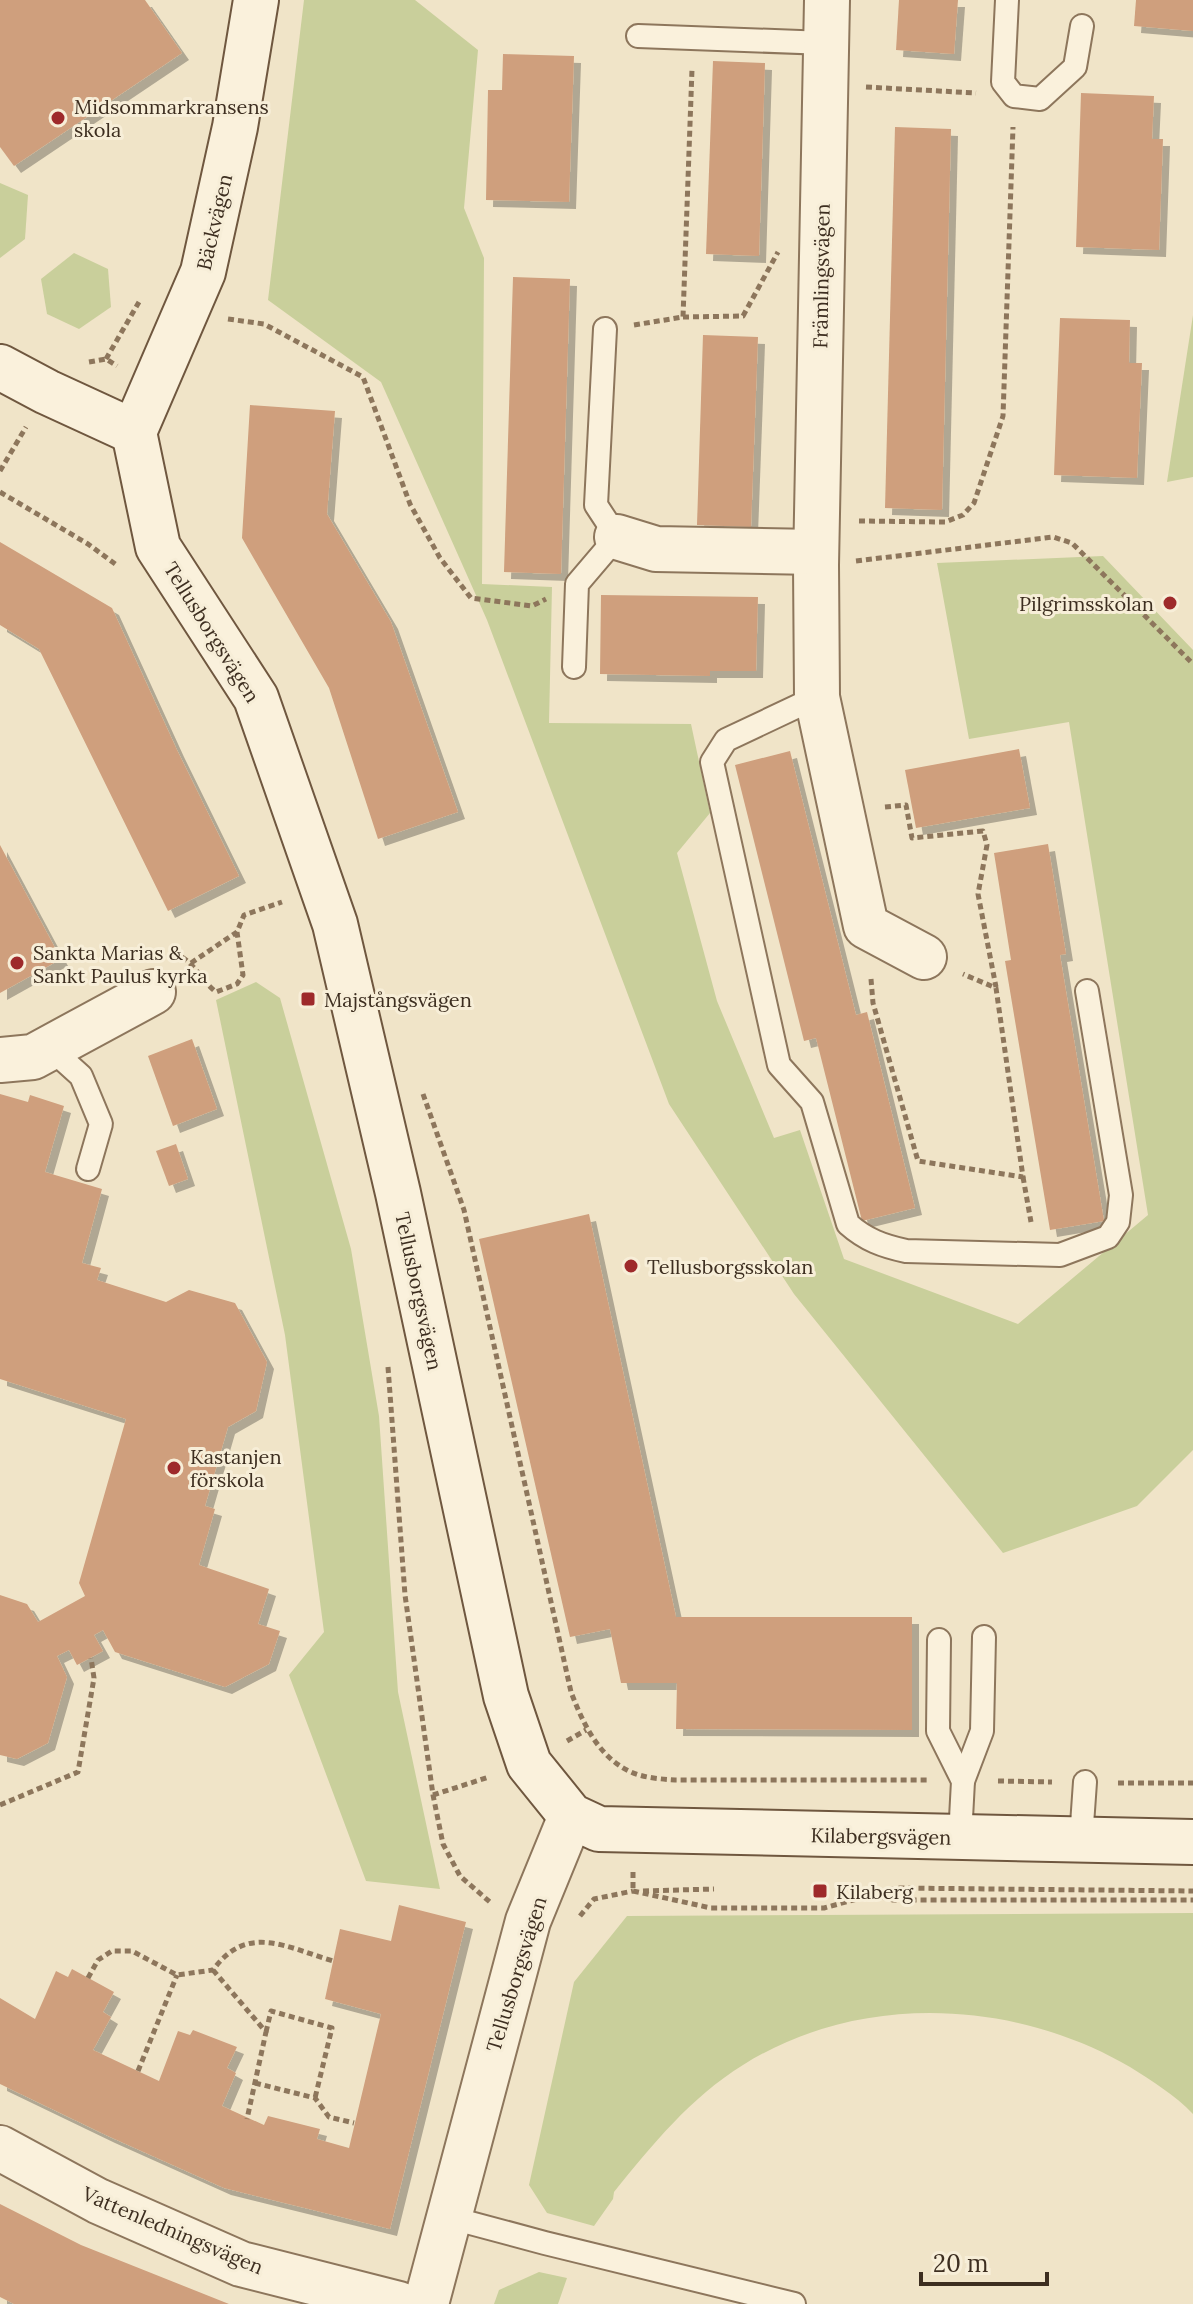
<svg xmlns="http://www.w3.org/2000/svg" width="1193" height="2304" font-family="Lora,serif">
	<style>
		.green { fill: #c9cf9b }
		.building { fill: #cf9f7d; filter: url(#shadow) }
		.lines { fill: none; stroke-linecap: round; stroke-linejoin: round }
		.lane-casing { stroke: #8d765c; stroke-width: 26 }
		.street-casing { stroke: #8d765c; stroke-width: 48 }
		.secondary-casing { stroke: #6f573f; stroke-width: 48 }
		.path { stroke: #8d765c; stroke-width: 5; stroke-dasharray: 6 4; stroke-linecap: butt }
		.lane { stroke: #faf1dc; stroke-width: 22 }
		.street { stroke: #faf1dc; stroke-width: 44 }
		.secondary { stroke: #faf1dc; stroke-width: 44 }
		.poi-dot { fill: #9e2a2b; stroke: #f7eed8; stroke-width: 3 }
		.labels { text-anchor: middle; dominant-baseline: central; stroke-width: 6; stroke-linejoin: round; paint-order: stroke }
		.poi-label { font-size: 20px; fill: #3d2e20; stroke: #f7eed8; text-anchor: start }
		.street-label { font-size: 20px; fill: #3d2e20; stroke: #f7eed8 }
	</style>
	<defs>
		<filter id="shadow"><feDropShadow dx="7" dy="7" stdDeviation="0" flood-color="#0004"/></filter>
	</defs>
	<rect width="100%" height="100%" fill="#f0e4c8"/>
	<!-- green -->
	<g class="green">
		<polygon points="304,0 415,0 478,50 464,208 484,258 482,584 552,587 549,723 691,724 710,813 677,853 717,1001 774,1138 800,1130 844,1259 1018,1324 1148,1215 1069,722 969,739 937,563 1103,556 1193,650 1193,1450 1137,1506 1003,1553 794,1294 669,1104 487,620 381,382 268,300"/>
		<polygon points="0,183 28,195 25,239 0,258"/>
		<polygon points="74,253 108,269 111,307 79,329 47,314 41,279"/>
		<polygon points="1193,315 1193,477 1167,482"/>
		<polygon points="256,982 280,998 351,1249 379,1416 398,1692 440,1889 366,1881 289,1675 324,1632 285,1335 216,1000"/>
		<path d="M1193,1913V2114C1175,2095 1152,2081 1130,2067C1014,1999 859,1992 743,2065C690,2098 653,2144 614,2192L613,2199L594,2226L547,2213L529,2185L574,1982L627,1916Z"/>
		<polygon points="539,2272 567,2278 558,2304 494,2304 499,2290"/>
	</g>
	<!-- building -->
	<g class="building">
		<polygon points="0,0 145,0 182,53 14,166 0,147"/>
		<polygon points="899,0 958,0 954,54 896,50"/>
		<polygon points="1136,0 1193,0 1193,31 1134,26"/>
		<polygon points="503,54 574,56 569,202 486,200 488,90 502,90"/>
		<polygon points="713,61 765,63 759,256 706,254"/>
		<polygon points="1081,93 1154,96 1152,139 1163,139 1159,250 1076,247"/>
		<polygon points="895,127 951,129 942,510 885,508"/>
		<polygon points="513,277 570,279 561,574 504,572"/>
		<polygon points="1060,318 1130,320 1129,363 1142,363 1137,478 1054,475"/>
		<polygon points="703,335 758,337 751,527 697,525"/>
		<polygon points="250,405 335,411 327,514 391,622 458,812 378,839 329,688 242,538"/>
		<polygon points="0,542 112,608 177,750 239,876 168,911 39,649 0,625"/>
		<polygon points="601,595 758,597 756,671 710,671 710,676 600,674"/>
		<polygon points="1019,749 1030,808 916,828 905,770"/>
		<polygon points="790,751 856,1015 867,1012 915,1208 862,1221 816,1038 804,1041 735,765"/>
		<polygon points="1048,844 1066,954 1060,955 1104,1221 1050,1230 1005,961 1011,960 994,853"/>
		<polygon points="0,845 61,959 0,993"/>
		<polygon points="192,1039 217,1109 173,1126 148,1056"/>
		<polygon points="0,1094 28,1102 30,1095 64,1106 45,1172 102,1189 82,1263 101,1268 97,1280 166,1302 189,1290 235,1303 267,1362 256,1411 228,1427 205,1506 215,1509 199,1565 269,1589 258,1624 280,1631 269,1664 225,1687 115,1652 103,1630 94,1635 103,1651 77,1665 69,1650 57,1656 67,1677 48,1743 17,1759 0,1755 0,1595 27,1604 38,1622 85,1596 79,1583 126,1419 0,1379"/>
		<polygon points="176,1144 188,1179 169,1186 156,1151"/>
		<polygon points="589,1214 676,1617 912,1617 912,1730 676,1729 677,1683 621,1683 610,1629 570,1637 479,1239"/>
		<polygon points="399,1905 466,1922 390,2229 224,2188 108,2136 0,2084 0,1998 35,2019 56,1971 68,1977 72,1969 114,1992 103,2012 111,2017 93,2050 159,2081 178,2031 190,2035 193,2030 237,2047 227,2068 236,2073 222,2106 264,2125 268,2116 320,2129 317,2139 349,2148 381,2014 325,1999 340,1929 391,1941"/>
		<polygon points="0,2204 81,2245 229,2304 14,2304 0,2297"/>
	</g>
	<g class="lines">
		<!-- lane casing -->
		<g class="lane-casing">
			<g id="lane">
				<polyline points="1007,0 1003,82 1014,96 1040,99 1075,67 1082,26"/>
				<polyline points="638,36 826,43"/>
				<polyline points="574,667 577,584 617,537 596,505 605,329"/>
				<path d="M817,697L726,740L712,762L779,1065L812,1102L848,1224C866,1240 883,1246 906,1251L1060,1255L1108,1237L1118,1222L1121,1195L1087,991"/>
				<polyline points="50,1048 81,1076 101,1124 88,1169"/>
				<polyline points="939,1640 938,1731 963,1781 960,1837"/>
				<polyline points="963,1781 982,1731 984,1637"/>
				<polyline points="1081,1839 1085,1782"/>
				<polyline points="448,2217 545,2243 794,2304"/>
			</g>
		</g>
		<!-- street casing -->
		<g class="street-casing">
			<g id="street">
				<polyline points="827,0 816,565 817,697 866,926 924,957"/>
				<polyline points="617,537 656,549 816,552"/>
				<polyline points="0,1060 33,1057 153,992"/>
				<polyline points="0,2148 98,2201 241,2264 399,2304"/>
				<polyline points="426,2304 528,1921 571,1816"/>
			</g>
		</g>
		<!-- secondary casing -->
		<g class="secondary-casing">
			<g id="secondary">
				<polyline points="0,367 47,392 134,432"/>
				<polyline points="134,432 158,547 256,698 335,924 398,1193 506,1696 529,1764 571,1816 599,1829 1193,1842"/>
				<polyline points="134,432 203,272 235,127 256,0"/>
			</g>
		</g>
		<!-- path -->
		<g class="path">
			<polyline points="866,87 976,93"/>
			<polyline points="683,317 743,316 778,252"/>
			<polyline points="228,319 264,324 363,377 410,504 440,558 471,598 532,606 546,599"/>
			<polyline points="634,325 683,317 692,69"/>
			<polyline points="106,359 139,302"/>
			<polyline points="89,362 106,359 117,366"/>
			<polyline points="0,471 26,427"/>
			<polyline points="0,492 88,544 118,566"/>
			<polyline points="859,521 945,522 963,515 974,503 1003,416 1013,127"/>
			<polyline points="856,561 1053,537 1072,543 1193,664"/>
			<polyline points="885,807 906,805 912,838 983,831 987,845 978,894 996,987"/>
			<path d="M182,957C196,966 203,982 216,992L237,984L243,975L237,932L244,915L282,902"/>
			<polyline points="191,963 237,932"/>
			<polyline points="871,979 873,1003 918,1161 1023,1177 996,988 963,974"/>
			<path d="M423,1094L464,1210L571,1692C583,1723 598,1757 631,1772C644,1778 661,1779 675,1780H928"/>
			<polyline points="1023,1177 1031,1222"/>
			<polyline points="388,1367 405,1595 433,1795 443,1844 460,1876 491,1903"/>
			<polyline points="567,1741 586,1730"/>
			<polyline points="998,1781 1052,1782"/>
			<polyline points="1118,1783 1193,1783"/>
			<polyline points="433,1795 489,1777"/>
			<polyline points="0,1805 78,1772 94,1678 91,1658"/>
			<polyline points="633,1872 633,1891"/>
			<polyline points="852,1889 893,1900 1193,1900"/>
			<polyline points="633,1891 711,1908 824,1908 897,1888 1193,1891"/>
			<polyline points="643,1891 714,1889"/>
			<polyline points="580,1916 594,1899 633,1891"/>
			<polyline points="213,1970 266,2032 247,2119"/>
			<path d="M88,1978L98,1960L112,1951H132L177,1975L213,1970C247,1923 286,1947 333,1961"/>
			<polyline points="266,2032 271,2011 332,2028 315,2098"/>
			<polyline points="138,2071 177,1975"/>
			<polyline points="255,2083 315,2098 329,2117 354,2123"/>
		</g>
		<!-- lane -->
		<use href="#lane" class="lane"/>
		<!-- street -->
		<use href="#street" class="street"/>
		<!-- secondary -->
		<use href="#secondary" class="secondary"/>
	</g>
	<!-- markers -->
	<g class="poi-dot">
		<circle cx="58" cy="118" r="8"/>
		<circle cx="1170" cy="603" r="8"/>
		<circle cx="17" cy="963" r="8"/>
		<rect x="300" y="991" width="16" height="16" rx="4"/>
		<circle cx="631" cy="1266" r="8"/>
		<circle cx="174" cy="1468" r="8"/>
		<rect x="812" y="1883" width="16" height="16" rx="4"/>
	</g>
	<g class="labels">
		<!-- poi labels -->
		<g class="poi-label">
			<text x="74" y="106">Midsommarkransens<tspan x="74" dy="23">skola</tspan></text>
			<text x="1154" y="603" text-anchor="end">Pilgrimsskolan</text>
			<text x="33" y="952">Sankta Marias &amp;<tspan x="33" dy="23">Sankt Paulus kyrka</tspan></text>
			<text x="324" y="999">Majstångsvägen</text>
			<text x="647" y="1266">Tellusborgsskolan</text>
			<text x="190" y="1456">Kastanjen<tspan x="190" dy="23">förskola</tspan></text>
			<text x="836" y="1891">Kilaberg</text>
		</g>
		<!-- street labels -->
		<g class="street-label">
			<text transform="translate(214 222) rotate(-77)">Bäckvägen</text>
			<text transform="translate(821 276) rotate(-89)">Främlingsvägen</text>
			<text transform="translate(212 632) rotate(58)">Tellusborgsvägen</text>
			<text transform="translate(419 1291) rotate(78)">Tellusborgsvägen</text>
			<text transform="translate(881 1836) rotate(1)">Kilabergsvägen</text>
			<text transform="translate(516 1974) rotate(-73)">Tellusborgsvägen</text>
			<text transform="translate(173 2230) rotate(23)">Vattenledningsvägen</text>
		</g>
	</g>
	<!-- scale -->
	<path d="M921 2272v12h126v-12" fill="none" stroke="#3d2e20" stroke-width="4"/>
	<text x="933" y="2272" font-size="24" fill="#3d2e20" stroke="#f7eed8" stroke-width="6" paint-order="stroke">20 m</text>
</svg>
